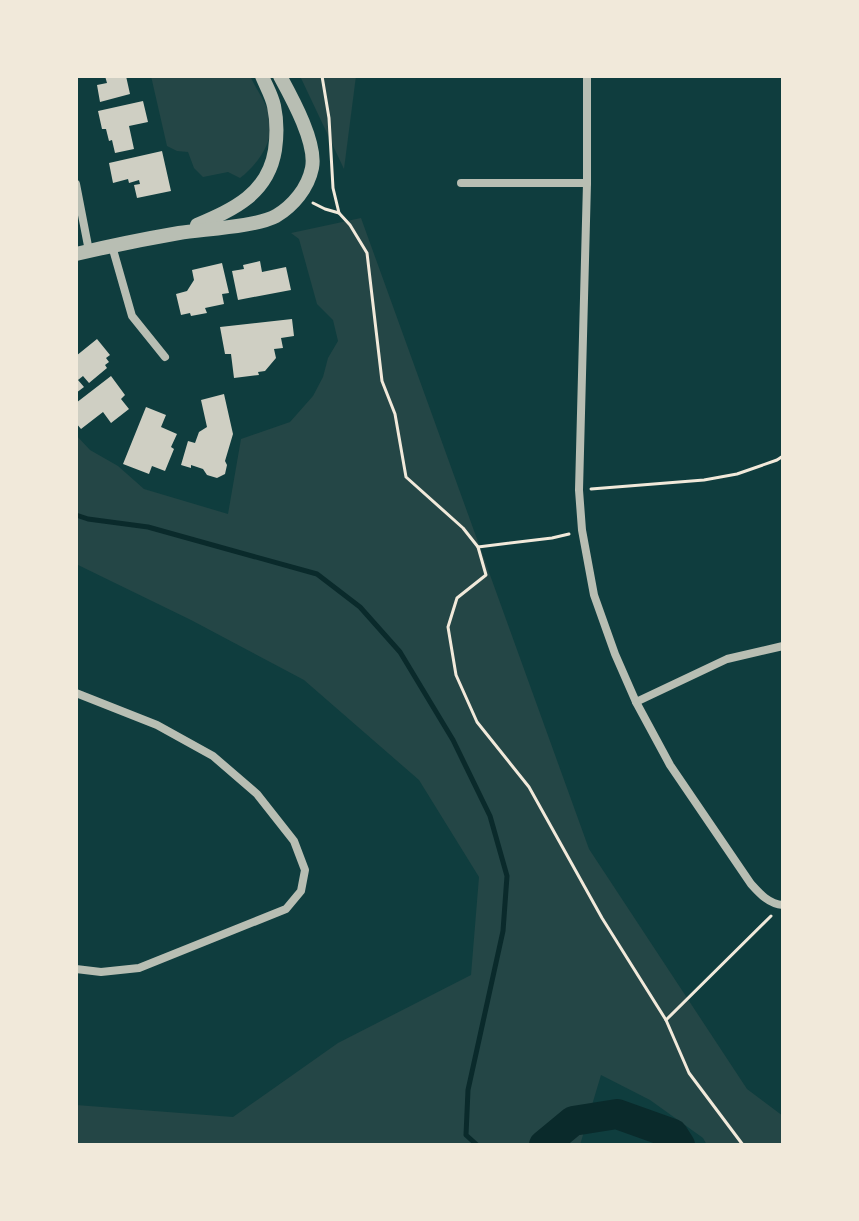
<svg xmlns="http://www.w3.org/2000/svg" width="859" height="1221" font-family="'Work Sans',sans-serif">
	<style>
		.green { fill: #244646 }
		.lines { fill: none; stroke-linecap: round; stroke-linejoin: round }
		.stream { stroke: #0a2a2b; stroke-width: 5 }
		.river { stroke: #0a2a2b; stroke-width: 30 }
		.building { fill: #cfcfc3 }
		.path { stroke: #f1e9da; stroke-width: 3 }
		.minor { stroke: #b8beb3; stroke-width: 8 }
		.tertiary { stroke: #b8beb3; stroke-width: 14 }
	</style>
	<rect width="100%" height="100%" fill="#0f3d3e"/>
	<!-- green -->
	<g class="green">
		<path d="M151,76H250C256,89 267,104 270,117C275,141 258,164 240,178L228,172L203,177L194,168L188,152L177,151L167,146Z"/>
		<polygon points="300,76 356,76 344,169"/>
		<polygon points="361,218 589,849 747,1089 783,1116 783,1145 707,1145 703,1138 650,1100 601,1075 580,1145 76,1145 76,1105 233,1117 338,1043 471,975 479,877 419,780 304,680 191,620 76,564 76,435 90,450 118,466 144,489 228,514 241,439 290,422 313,396 323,377 328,358 338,341 333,320 317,304 299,239 291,233"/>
	</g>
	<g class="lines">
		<!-- stream -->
		<polyline class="stream" points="76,515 88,519 148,527 317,574 360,607 400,652 453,740 490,816 507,876 503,931 468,1090 466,1135 477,1145"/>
		<!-- river -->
		<polyline class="river" points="544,1145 573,1121 617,1114 673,1134 680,1145"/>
	</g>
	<!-- building -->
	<g class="building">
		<polygon points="105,76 126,76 130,94 100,102 97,85 107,83"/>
		<polygon points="143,101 148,122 129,126 134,149 115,153 112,140 109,141 106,129 102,129 98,111"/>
		<polygon points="162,151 171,191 137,198 134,185 140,184 139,180 129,183 128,179 113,183 109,163"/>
		<polygon points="260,261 262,272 286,267 291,290 238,300 232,271 244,269 243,265"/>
		<polygon points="222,263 229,293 222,294 224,304 205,308 207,313 191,316 190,313 181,315 176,294 187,291 194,280 192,270"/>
		<polygon points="292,319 294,336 281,338 283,348 274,349 276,358 265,371 258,372 259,375 234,378 231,354 225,354 220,327"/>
		<polygon points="97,339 110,355 106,358 109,362 105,365 107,368 89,383 83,376 78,380 84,387 76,393 76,356"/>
		<polygon points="111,376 125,395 121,399 129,409 111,423 103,412 81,429 76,423 76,403"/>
		<polygon points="224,394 233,434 225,461 227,465 225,474 217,478 207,475 203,469 191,465 191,468 181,465 188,441 195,443 199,432 207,427 201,400"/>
		<polygon points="146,407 166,415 161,427 177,434 171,447 174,449 165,471 152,466 149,474 123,464"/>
	</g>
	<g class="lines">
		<!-- path -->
		<g class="path">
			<polyline points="322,76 329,118 333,188 339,213 350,225 367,253 382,381 395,414 406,477 463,528 478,547 486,575 457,598 448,627 456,675 477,722 529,787 602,918 666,1020 689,1073 743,1145"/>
			<polyline points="313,203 325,209 339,213"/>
			<polyline points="591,489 704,480 737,474 777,460 783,456"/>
			<polyline points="478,547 552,538 569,534"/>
			<polyline points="666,1020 771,916"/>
		</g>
		<!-- minor -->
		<g class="minor">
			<path d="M587,76V183L579,490L582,530L594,595L615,654L636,702L670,765L751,884C760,894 769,904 783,905"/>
			<polyline points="461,183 587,183"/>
			<polyline points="76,184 89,251"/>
			<polyline points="112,246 132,316 165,357"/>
			<polyline points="76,693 157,725 213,756 257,794 294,841 305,870 301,891 286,909 139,968 101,972 76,969"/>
			<polyline points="636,702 727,659 783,646"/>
		</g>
		<!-- tertiary -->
		<g class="tertiary">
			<path d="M197,225C234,209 268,194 275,150C277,136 277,120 274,106C272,96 266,86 262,76"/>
			<path d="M76,254C110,246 144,239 179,233C204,229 255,227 276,216C293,206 308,188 312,168C317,143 292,98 280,76"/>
		</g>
	</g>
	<!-- border -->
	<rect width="859" height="1221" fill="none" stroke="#f1e9da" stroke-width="156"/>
</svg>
